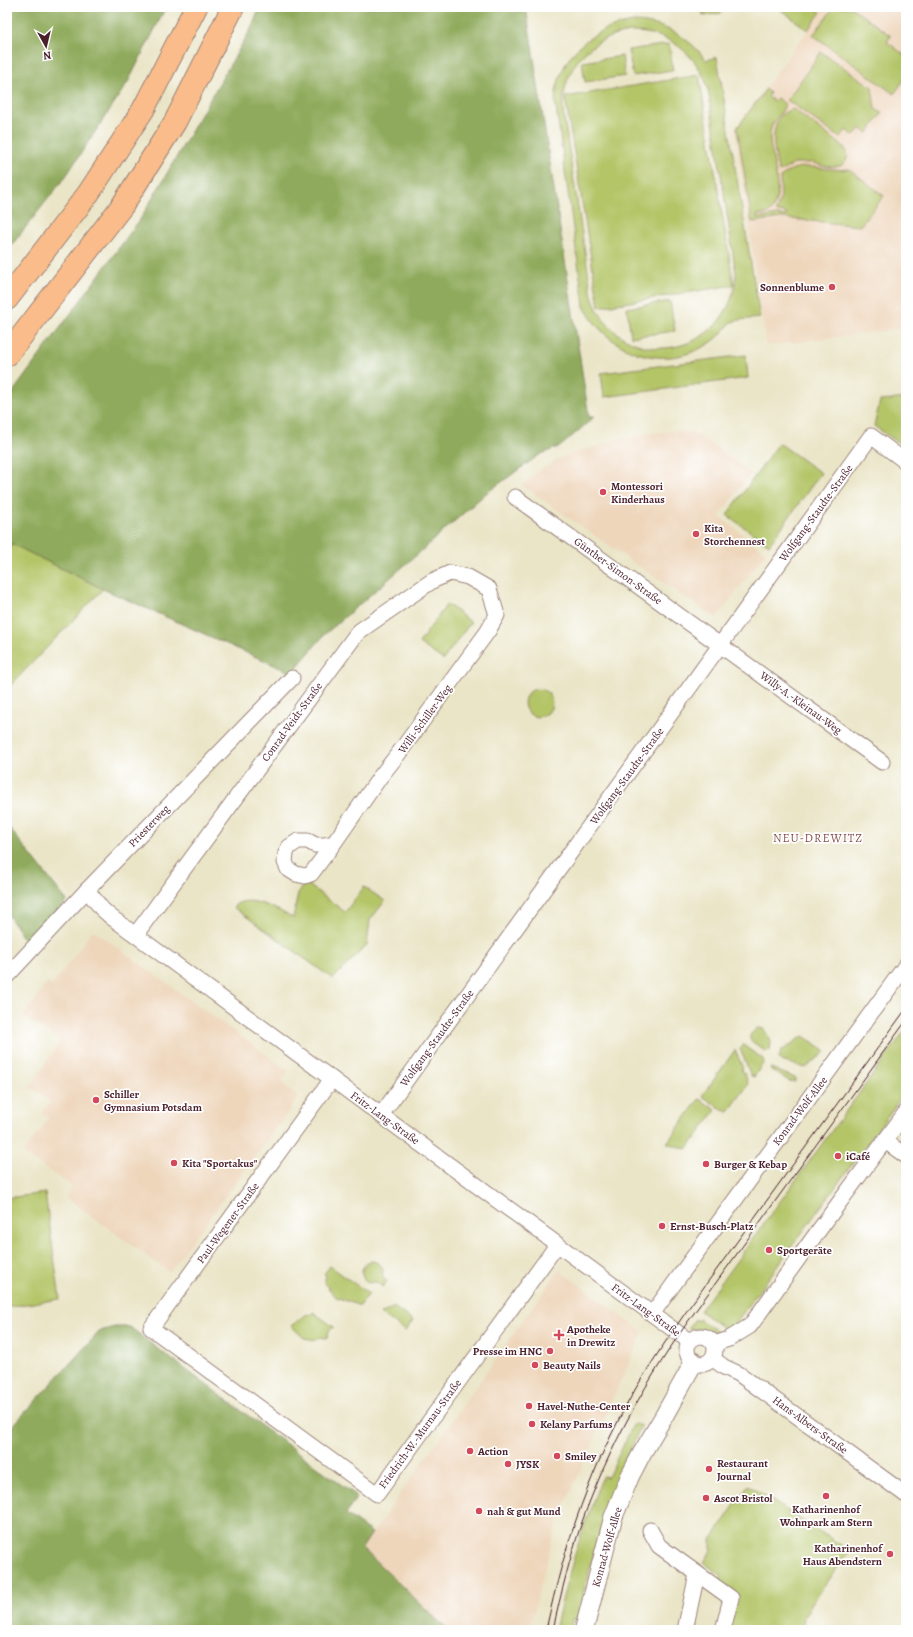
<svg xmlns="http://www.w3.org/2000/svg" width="913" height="1637" font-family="Alegreya,serif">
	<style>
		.built { fill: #eed6bb }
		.green { fill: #b4c568; stroke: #7f724a; fill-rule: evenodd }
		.forest { fill: #8faa5c; stroke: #6c6444 }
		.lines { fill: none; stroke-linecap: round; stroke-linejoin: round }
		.minor-casing { stroke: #9a8279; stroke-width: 17 }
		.tertiary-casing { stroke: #9a8279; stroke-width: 20 }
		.motorway-casing { stroke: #9a8279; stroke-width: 24 }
		.minor { stroke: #fff; stroke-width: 15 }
		.tertiary { stroke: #fff; stroke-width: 18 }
		.motorway { stroke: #f9bc8a; stroke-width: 22 }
		.tram { stroke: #4a1f2b; stroke-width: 1 }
		.poi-dot { fill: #d1495b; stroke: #fff; stroke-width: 1.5 }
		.labels { text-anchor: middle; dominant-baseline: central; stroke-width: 3.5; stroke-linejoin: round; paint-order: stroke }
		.poi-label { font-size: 11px; font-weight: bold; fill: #4a1f2b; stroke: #fff; text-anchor: start }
		.street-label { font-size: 11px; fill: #4a1f2b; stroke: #fff }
		.neighbourhood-label { font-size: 12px; letter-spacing: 1px; fill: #86504f; stroke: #fff }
	</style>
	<rect width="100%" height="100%" fill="#fff"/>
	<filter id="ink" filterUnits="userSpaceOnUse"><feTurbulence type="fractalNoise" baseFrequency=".025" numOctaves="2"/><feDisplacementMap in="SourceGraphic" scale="8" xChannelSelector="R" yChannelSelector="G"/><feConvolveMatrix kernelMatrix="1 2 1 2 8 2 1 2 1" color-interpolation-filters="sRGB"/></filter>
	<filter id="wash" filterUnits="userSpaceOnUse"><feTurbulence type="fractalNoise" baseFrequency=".012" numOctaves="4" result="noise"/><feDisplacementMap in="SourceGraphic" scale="16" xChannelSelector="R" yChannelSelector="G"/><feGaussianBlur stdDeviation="0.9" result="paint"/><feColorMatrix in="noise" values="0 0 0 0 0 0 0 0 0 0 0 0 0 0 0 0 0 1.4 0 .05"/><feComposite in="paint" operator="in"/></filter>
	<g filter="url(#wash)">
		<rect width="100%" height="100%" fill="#eae5c7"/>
		<!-- built -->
		<g class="built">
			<polygon points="777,7 906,7 906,328 766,346 735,129 808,30"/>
			<polygon points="681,430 700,435 751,473 719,516 766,553 716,618 631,561 522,485 543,468 564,456 634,435"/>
			<polygon points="93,930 289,1071 280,1082 299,1097 169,1272 65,1197 73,1187 23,1153 49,1118 42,1113 51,1102 30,1087 60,1041 23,1016 48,982 52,986"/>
			<polygon points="559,1270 643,1332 557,1522 529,1630 448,1630 362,1548"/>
		</g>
		<!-- green -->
		<g class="green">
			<polygon points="702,7 720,7 721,13 703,16"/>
			<polygon points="777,7 814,7 821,12 808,30"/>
			<polygon points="834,7 851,7 891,36 887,42 906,56 906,77 894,94 813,35"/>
			<path d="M634,22C664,23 688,36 706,60L717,57L760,318C754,319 737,319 732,322C729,324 725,330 722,333C715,341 706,346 697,350C653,370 604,347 584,306L555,100C559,54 591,28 634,22ZM630,32C668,31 697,53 708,89L736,274C732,358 620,377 592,297L563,111C562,68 588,38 630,32Z"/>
			<polygon points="669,44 673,70 633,76 628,50"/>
			<polygon points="821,52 872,87 875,109 882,113 868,133 860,128 854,136 846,130 840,138 787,100"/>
			<polygon points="622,56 625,76 585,82 582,62"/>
			<polygon points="699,75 734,285 599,307 565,97"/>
			<path d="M766,89L770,93L768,97L774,101L777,98L785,104C783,115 771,120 770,134C768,152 790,204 766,214C764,215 760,215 757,215V218L778,215L786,216L787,215L783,212H776V211L781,197L780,178C800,157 824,173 849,169L884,196L860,226L782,218L752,222L737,128Z"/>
			<path d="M793,109L844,147C847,151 849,155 847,159C842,172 821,166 811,162L810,163H796L779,172C774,153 766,115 793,109Z"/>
			<polygon points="670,301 675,331 631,337 627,308"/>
			<polygon points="746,355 748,378 604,397 601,373"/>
			<polygon points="906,398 906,448 874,426 880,401"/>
			<polygon points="779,443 821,473 769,545 727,515"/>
			<polygon points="12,544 103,589 7,689 7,551"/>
			<polygon points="447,604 471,622 443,660 419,643"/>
			<circle cx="538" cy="703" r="14"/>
			<path d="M306,883L345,912L364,887L385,901L370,920L367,945L333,979L233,907C247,892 278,910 293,918L298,893Z"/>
			<polygon points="757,1028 764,1029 771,1042 770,1050 765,1051 750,1040 750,1035"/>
			<polygon points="906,1029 906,1091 729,1332 700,1311"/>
			<polygon points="803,1036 825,1050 824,1053 806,1068 781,1061 779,1059 781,1051"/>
			<polygon points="743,1045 763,1059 764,1062 754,1077 751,1076 740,1049"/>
			<path d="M735,1050L743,1068L741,1069L743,1073H745L748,1085L729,1111C719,1109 710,1101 702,1096Z"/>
			<polygon points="771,1068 795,1078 795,1082 789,1081 771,1070 770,1068"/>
			<polygon points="699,1099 716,1110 688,1148 686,1149 667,1143"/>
			<polygon points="45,1193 60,1299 7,1307 7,1198"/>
			<path d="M372,1261C381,1262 385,1269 382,1277L387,1281L383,1287L376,1282L369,1283C358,1277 360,1264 372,1261Z"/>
			<polygon points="330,1266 369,1294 360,1306 336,1297 324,1283 326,1276 324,1274"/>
			<polygon points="394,1307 413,1321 405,1331 381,1314"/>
			<polygon points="313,1312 334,1327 329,1330 328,1337 326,1339 319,1338 315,1340 304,1338 291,1326 307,1314 310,1315"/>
			<polygon points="695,1319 698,1321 699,1319 720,1333 720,1336 703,1329 689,1329 689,1327"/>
			<path d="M634,1423L641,1426C612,1488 593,1553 577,1619H572L571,1628L568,1630H555C567,1577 582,1526 603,1476L608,1477Z"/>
			<polygon points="748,1485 850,1551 812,1603 804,1617 803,1630 728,1629 735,1600 717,1584 722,1576 704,1563 711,1550 711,1540"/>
		</g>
		<!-- forest -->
		<g class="forest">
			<polygon points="7,7 166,7 128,82 66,176 7,251"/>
			<polygon points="260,7 526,7 589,417 594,417 561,446 539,455 485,494 420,552 324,635 292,673 103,589 12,544 7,551 7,400 141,218 252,27"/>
			<polygon points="7,825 67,901 27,944 7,913"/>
			<polygon points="115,1327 130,1327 158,1349 354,1494 356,1498 346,1514 372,1533 362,1548 448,1630 7,1630 7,1432 100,1331"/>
		</g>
	</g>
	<g filter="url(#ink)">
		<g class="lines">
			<!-- minor casing -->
			<g class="minor-casing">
				<g id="minor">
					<polyline points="515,497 882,762"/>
					<polyline points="87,890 102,909 111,917 689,1341"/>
					<polyline points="136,934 358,632 432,581 450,573 468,577 489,589 497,615 488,631 399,753 380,777 334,843 311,874 305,876 296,874 288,869 285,862 286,853 289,847 298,841 308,841 315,845 324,845 334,843"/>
					<polyline points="7,976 87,890 292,678"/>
					<polyline points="332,1079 151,1328 377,1494 557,1245"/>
					<polyline points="381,1115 871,436 906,462"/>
					<polyline points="885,1141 906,1156"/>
					<polyline points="652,1314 906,965"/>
					<circle cx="701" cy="1350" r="14"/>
					<polyline points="714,1344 729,1339 750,1326 811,1241 906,1112"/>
					<polyline points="712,1358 724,1367 739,1374 906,1495"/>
					<polyline points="650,1530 659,1546 731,1598 723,1630"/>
					<polyline points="685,1630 697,1574"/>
				</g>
			</g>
			<!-- tertiary casing -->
			<g class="tertiary-casing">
				<polyline id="tertiary" points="584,1630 613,1518 630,1476 642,1453 664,1416 694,1362"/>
			</g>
			<!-- motorway casing -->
			<g class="motorway-casing">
				<g id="motorway">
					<polyline points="7,299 88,194 143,110 196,7"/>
					<polyline points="7,355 122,206 175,122 233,7"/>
				</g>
			</g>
			<!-- minor -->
			<use href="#minor" class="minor"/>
			<!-- tertiary -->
			<use href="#tertiary" class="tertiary"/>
			<!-- motorway -->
			<use href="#motorway" class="motorway"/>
			<!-- tram -->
			<g class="tram">
				<path d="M546,1630C565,1541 591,1467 636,1388C652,1361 670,1335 688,1309L906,1009"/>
				<path d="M553,1630C561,1593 570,1557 582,1522C609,1446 648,1378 694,1313L906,1021"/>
			</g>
		</g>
	</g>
	<!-- markers -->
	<g class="poi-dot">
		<circle cx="832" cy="287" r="4"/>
		<circle cx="603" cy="492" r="4"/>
		<circle cx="696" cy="534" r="4"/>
		<circle cx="96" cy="1100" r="4"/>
		<circle cx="838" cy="1156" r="4"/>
		<circle cx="174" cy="1163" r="4"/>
		<circle cx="706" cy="1164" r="4"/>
		<circle cx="662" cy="1226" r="4"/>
		<circle cx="769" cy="1250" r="4"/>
		<path d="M557 1329h4v4h4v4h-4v4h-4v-4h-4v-4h4z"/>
		<circle cx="550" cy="1351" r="4"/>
		<circle cx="535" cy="1365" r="4"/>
		<circle cx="529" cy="1406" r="4"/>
		<circle cx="532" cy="1424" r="4"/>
		<circle cx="470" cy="1451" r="4"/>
		<circle cx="557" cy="1456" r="4"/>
		<circle cx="508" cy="1464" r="4"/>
		<circle cx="709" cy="1469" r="4"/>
		<circle cx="826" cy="1496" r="4"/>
		<circle cx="706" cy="1498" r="4"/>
		<circle cx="479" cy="1511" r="4"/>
		<circle cx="890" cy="1554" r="4"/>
	</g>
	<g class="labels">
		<!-- poi labels -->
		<g class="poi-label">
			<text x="824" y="287" text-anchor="end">Sonnenblume</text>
			<text x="611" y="486">Montessori<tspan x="611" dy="13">Kinderhaus</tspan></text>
			<text x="704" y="528">Kita<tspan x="704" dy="13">Storchennest</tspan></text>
			<text x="104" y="1094">Schiller<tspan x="104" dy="13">Gymnasium Potsdam</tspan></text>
			<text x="846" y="1156">iCafé</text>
			<text x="182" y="1163">Kita "Sportakus"</text>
			<text x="714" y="1164">Burger &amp; Kebap</text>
			<text x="670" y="1226">Ernst-Busch-Platz</text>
			<text x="777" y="1250">Sportgeräte</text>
			<text x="567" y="1329">Apotheke<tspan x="567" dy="13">in Drewitz</tspan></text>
			<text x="542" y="1351" text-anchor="end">Presse im HNC</text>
			<text x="543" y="1365">Beauty Nails</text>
			<text x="537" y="1406">Havel-Nuthe-Center</text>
			<text x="540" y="1424">Kelany Parfums</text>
			<text x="478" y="1451">Action</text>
			<text x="565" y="1456">Smiley</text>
			<text x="717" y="1463">Restaurant<tspan x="717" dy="13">Journal</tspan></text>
			<text x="516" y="1464">JYSK</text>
			<text x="714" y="1498">Ascot Bristol</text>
			<text x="826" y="1509" text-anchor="middle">Katharinenhof<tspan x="826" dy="13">Wohnpark am Stern</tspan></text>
			<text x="487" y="1511">nah &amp; gut Mund</text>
			<text x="882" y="1548" text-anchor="end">Katharinenhof<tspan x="882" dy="13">Haus Abendstern</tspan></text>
		</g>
		<!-- street labels -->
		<g class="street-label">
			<text transform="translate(816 513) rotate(-54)">Wolfgang-Staudte-Straße</text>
			<text transform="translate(618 571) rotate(36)">Günther-Simon-Straße</text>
			<text transform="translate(801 703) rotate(36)">Willy-A.-Kleinau-Weg</text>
			<text transform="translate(425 719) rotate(-54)">Willi-Schiller-Weg</text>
			<text transform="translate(292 722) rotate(-54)">Conrad-Veidt-Straße</text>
			<text transform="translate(627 776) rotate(-54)">Wolfgang-Staudte-Straße</text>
			<text transform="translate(149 826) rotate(-46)">Priesterweg</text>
			<text transform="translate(437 1038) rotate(-54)">Wolfgang-Staudte-Straße</text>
			<text transform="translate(800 1111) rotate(-53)">Konrad-Wolf-Allee</text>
			<text transform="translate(385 1118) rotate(36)">Fritz-Lang-Straße</text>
			<text transform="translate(228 1223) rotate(-54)">Paul-Wegener-Straße</text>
			<text transform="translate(646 1310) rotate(36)">Fritz-Lang-Straße</text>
			<text transform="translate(810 1425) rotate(36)">Hans-Albers-Straße</text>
			<text transform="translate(420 1434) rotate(-54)">Friedrich-W.-Murnau-Straße</text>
			<text transform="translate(607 1547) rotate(-74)">Konrad-Wolf-Allee</text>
		</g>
		<!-- neighbourhood labels -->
		<g class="neighbourhood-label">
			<text x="818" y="838">NEU-DREWITZ</text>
		</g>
	</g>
	<!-- margin -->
	<rect width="913" height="1637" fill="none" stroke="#fff" stroke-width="24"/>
	<!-- north arrow -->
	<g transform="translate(46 46) rotate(172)" stroke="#ffffff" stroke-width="3" paint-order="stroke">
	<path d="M0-3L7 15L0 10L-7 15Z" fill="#4a1f2b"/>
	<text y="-6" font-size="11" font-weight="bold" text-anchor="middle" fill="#4a1f2b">N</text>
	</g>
</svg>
